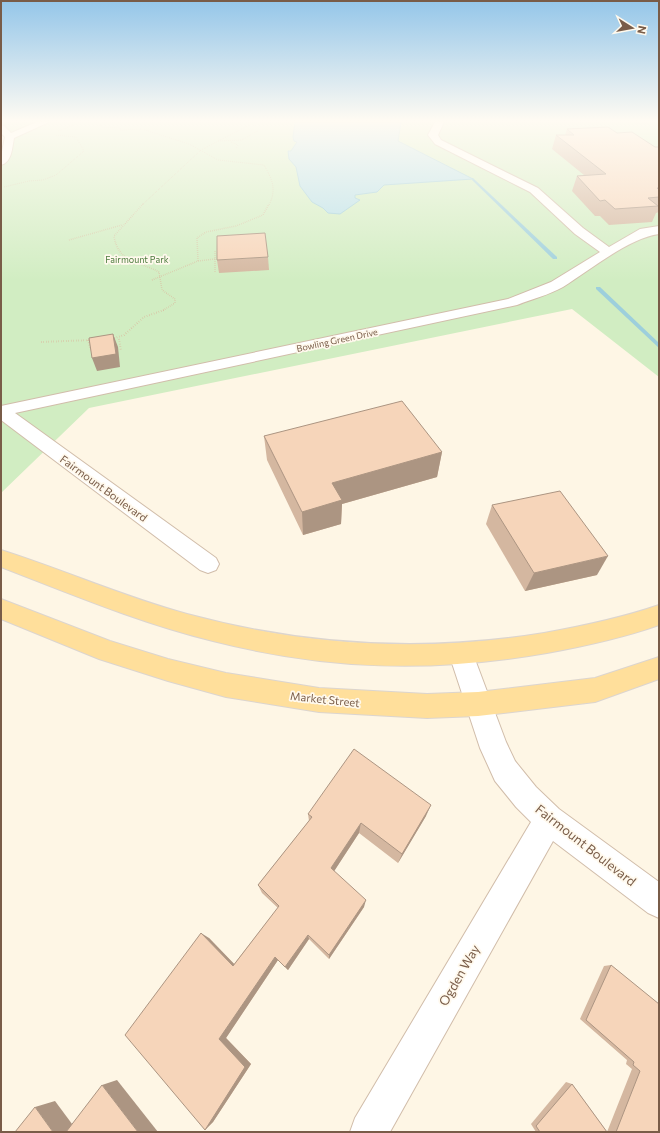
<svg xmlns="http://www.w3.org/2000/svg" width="660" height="1133" font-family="Commissioner,sans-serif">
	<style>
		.green { fill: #d1edc2 }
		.water { fill: #b7e0ea; stroke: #9dcfdc }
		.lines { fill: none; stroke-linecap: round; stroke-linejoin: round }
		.stream { fill: #9dcfdc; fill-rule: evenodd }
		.minor-casing { stroke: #d1bdaa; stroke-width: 2 }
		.major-casing { stroke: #dcd5cf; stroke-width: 2 }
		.path-far2 { stroke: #dbb89d; stroke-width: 1; stroke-dasharray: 0.5 1.5; stroke-linecap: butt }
		.path-far1 { stroke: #dbb89d; stroke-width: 1.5; stroke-dasharray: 0.5 1.5; stroke-linecap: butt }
		.path { stroke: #dbb89d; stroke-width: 2; stroke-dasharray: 0.5 2; stroke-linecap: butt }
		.minor { fill: #fff; fill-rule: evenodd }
		.major { fill: #ffdf9b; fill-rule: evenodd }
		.wall { fill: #d4b7a0 }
		.shaded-wall { fill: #ac9582 }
		.building { fill: #f6d5ba; stroke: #ac9582 }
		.labels { text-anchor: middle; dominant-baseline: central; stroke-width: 3.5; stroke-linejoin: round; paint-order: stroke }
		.far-park-label { font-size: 9px; fill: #4b7a3c; stroke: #fff9ed }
		.far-street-label { font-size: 9px; fill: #795c48; stroke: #fff9ed }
		.street-label { font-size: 11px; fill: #795c48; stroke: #fff9ed }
		.near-street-label { font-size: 13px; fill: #795c48; stroke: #fff9ed }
	</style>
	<rect width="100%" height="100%" fill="#fef6e5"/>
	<!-- green -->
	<polygon class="green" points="1,122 659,122 659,377 572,309 89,408 1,493 1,150 10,141 1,130"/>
	<!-- water -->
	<polygon class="water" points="295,122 401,122 398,141 473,179 384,185 377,192 355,195 355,198 360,200 340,214 328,213 323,208 312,202 300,186 296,167 289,159 288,151 291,151 297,142 294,141 293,137"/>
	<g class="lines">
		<!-- stream -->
		<g class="stream">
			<polygon points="473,178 557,257 557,259 553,259 472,180"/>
			<polygon points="596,287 600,287 659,343 659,348 596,289"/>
		</g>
		<!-- minor casing -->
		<g class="minor-casing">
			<g id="minor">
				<path d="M37,122H49L14,138C12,148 12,162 1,165V156L5,137L1,133V125L4,126L11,133Z"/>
				<path d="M435,122H444L438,135L441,140L538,188L583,228L609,247L640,229L659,226V234C629,238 590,270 563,287C549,295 532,299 517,305L15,413L216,558L219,564L216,570L208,573L200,570L1,420V406L508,299L551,282L600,252L575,234L530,192L435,144L428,135Z"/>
				<polygon points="461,643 470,646 506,742 515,761 536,787 559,809 659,882 659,918 648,913 553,841 390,1132 350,1132 355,1118 531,822 516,807 495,781 480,748 449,654 452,646"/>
			</g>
		</g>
		<!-- major casing -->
		<g class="major-casing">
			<g id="major">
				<path d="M1,550C64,570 124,597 187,614C306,646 422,653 544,633C583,626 621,618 659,605V625C622,638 585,646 547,653C432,673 327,670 213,641C140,623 71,594 1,567Z"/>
				<polygon points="1,599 110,641 168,659 226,673 319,688 427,694 478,692 595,678 659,657 659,679 595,702 478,716 427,718 319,712 226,697 168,681 99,659 1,619"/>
			</g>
		</g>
		<!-- path-far2 -->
		<g class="path-far2">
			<path d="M94,122L102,127L120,128V130L142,129L189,144L218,160L264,165C272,179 277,189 269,205"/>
			<polyline points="623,122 659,125"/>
			<polyline points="58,131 81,122"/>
			<polyline points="218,141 242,140 259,130"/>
			<polyline points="231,142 238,145 236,149"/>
			<polyline points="4,187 29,181 43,180 56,175 84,151 76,137 55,135"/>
			<polyline points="142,205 201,150 255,122"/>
		</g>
		<!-- path-far1 -->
		<g class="path-far1">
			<path d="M143,204L114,236C118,263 139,261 159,272L162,290L175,299V303L162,311"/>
			<polyline points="69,240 122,225"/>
			<polyline points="215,251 215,272"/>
			<polyline points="198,261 197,238 206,232 236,226 263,215 269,204"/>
			<polyline points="152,280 198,261 215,259"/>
		</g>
		<!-- path -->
		<g class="path">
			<polyline points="112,339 124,335 144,317 164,310"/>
			<polyline points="119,339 121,351"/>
			<polyline points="88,340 91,350"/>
			<polyline points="41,342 91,340"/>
		</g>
		<!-- minor -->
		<use href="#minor" class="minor"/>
		<!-- major -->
		<use href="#major" class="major"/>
	</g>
	<!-- wall -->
	<g class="wall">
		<polygon points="567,129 617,133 655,147 659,147 659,212 656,213 652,222 609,225 600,216 595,216 572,191 577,176 584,175 552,149 556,135 565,135"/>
		<polygon points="268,257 269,270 219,273 217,260"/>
		<polygon points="264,436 442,452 437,477 342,504 341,524 303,535 267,460"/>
		<polygon points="492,505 597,575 525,591 486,524"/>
		<polygon points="308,814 426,816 398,863 359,833 334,871 364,907 329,959 309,939 288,970 278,960 226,1038 251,1064 213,1122 205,1130 209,938 234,964 278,908 262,893 258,885 309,821"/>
		<polygon points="611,965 659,1132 607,1132 632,1069 626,1064 627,1060 580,1019 604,966"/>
		<polygon points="566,1082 572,1084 607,1132 536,1132 531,1124"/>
	</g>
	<!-- shaded-wall -->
	<g class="shaded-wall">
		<polygon points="113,334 118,347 120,367 97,371 92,358"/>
		<polygon points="442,452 437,477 342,504 341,524 303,535 302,512 332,483"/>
		<polygon points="608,556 597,575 525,591 534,573"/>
		<polygon points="431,805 426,816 398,863 402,854"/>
		<polygon points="361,823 359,833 331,876 331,868"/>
		<polygon points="366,900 364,907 329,959 329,955"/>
		<polygon points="201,933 209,938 239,969 233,966"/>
		<polygon points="308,935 309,939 288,970 285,967"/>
		<polygon points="275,957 278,960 226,1038 251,1064 213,1122 205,1130 219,1039"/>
		<polygon points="117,1080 158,1132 138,1132 102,1085"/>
		<polygon points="55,1101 78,1132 53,1132 35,1107"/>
	</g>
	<!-- building -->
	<g class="building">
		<polygon points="608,127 617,133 632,132 655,147 659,147 659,188 657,188 659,190 659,197 648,198 658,206 615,209 605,200 600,201 577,176 606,174 556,135 574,135 567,129"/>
		<polygon points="265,233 268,257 217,260 217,236"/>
		<polygon points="113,334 116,354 92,358 89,338"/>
		<polygon points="402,401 442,452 332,483 342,500 302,512 264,436"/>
		<polygon points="560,491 608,556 534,573 492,505"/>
		<polygon points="354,749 431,805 402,854 361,823 331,868 366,900 329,955 308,935 285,967 275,957 219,1039 245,1067 205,1130 125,1035 201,933 233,966 279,906 258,885 312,817 308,814"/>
		<polygon points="611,965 659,1004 659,1132 616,1132 640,1071 633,1065 634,1062 586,1020"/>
		<polygon points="572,1084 607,1132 540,1132 536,1126"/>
		<polygon points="102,1085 138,1132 66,1132"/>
		<polygon points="35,1107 53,1132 15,1132"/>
	</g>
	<!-- sky -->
	<linearGradient id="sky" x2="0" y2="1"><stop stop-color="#94c6e9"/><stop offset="0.43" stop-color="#fffbf3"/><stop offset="1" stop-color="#fffbf3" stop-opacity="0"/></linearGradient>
	<rect width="660" height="281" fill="url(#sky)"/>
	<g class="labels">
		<!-- far-park labels -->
		<g class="far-park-label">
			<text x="137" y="259">Fairmount Park</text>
		</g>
		<!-- far-street labels -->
		<g class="far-street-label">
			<text transform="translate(337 340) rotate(-12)">Bowling Green Drive</text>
		</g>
		<!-- street labels -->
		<g class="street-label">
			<text transform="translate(104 488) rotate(36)">Fairmount Boulevard</text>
			<text transform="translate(325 699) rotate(6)">Market Street</text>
		</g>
		<!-- near-street labels -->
		<g class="near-street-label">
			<text transform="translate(586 845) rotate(38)">Fairmount Boulevard</text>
			<text transform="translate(459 975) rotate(-60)">Ogden Way</text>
		</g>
	</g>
	<!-- border -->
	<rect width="660" height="1133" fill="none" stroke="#795c48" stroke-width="4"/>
	<!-- north arrow -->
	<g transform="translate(632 28) rotate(101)" stroke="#fff9ed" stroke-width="3" paint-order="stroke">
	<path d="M0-3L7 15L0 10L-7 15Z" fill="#795c48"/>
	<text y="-6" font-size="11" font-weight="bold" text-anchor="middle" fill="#795c48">N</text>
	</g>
</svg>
